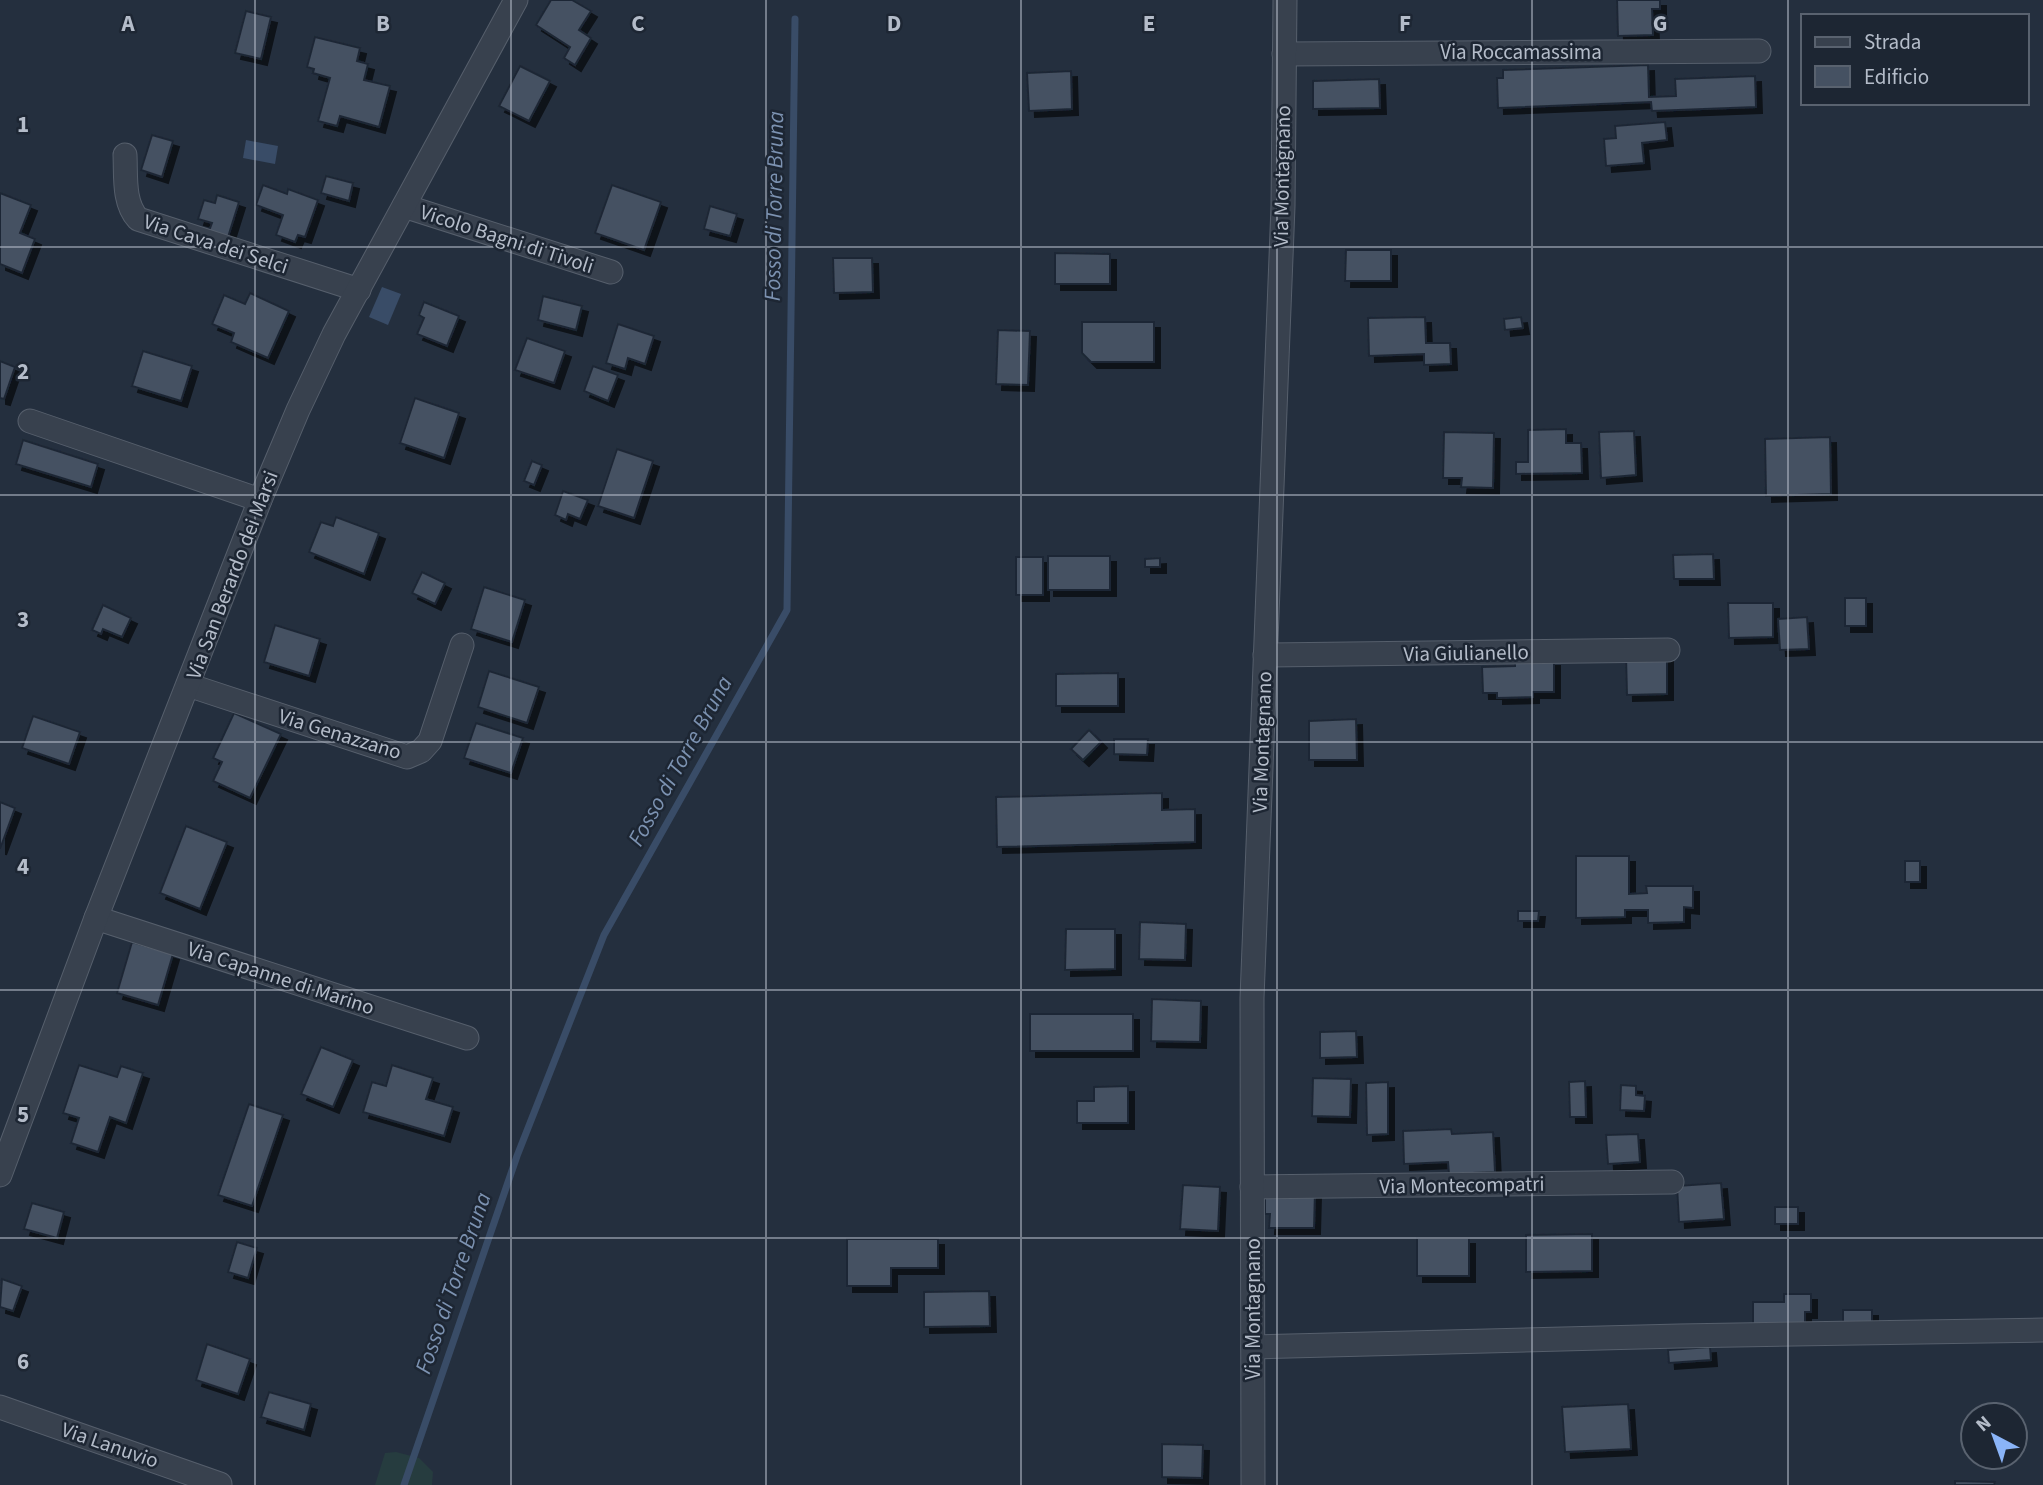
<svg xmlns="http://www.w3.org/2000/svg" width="2043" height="1485" font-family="'Source Sans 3',sans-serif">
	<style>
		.green { fill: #263c3f }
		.water { fill: #394c67 }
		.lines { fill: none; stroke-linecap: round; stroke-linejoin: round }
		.stream { stroke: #394c67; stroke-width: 7 }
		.building { fill: #455162; stroke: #1f2835; stroke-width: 2; filter: url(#shadow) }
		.minor-casing { stroke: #565f6c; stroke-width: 25 }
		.minor { stroke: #38414e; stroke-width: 23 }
		.grid { fill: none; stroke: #b4bcc9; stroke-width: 2; stroke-opacity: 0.55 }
		.labels { text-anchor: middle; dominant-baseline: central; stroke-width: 5; stroke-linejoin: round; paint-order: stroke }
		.street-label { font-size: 21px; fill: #b4bcc9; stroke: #1d2633 }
		.water-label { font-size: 23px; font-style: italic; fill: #7c92b1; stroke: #1d2633 }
		.grid-label { font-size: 23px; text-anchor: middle; font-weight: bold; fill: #b4bcc9; stroke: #1d2633; stroke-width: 5; stroke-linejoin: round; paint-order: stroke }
	</style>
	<defs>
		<filter id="shadow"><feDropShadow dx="6" dy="6" stdDeviation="0" flood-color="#0009"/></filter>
	</defs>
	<rect width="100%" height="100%" fill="#242f3e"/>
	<!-- green -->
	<polygon class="green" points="396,1452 419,1458 433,1472 432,1485 375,1485 385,1453"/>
	<!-- water -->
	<g class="water">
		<polygon points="246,140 278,146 275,164 243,158"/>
		<polygon points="382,287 401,294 388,325 369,317"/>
	</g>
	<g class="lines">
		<!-- stream -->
		<polyline class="stream" points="404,1485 517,1156 604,935 787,610 795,19"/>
	</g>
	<!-- building -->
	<g class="building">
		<polygon points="551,0 572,0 591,11 579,30 591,38 575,65 564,58 570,47 536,25"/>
		<polygon points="1617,0 1660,0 1660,9 1652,9 1653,35 1618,36"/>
		<polygon points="246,11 271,17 261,59 235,53"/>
		<polygon points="315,37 360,48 357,61 368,64 364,80 390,86 379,127 340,116 337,126 318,121 330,78 313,73 314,69 307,67"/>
		<polygon points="1648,65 1649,97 1676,96 1675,79 1755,76 1756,107 1652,111 1651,102 1498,108 1497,78 1503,78 1503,70"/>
		<polygon points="520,66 550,81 529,121 499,106"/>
		<polygon points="1071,71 1072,109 1029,111 1027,73"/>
		<polygon points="1379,79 1380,108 1313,109 1313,81"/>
		<polygon points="1665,122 1667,140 1642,143 1644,163 1606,166 1604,139 1616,138 1615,126"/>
		<polygon points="152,135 173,141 162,177 141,170"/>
		<polygon points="326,176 353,183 349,201 321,193"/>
		<polygon points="263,185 287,194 288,189 318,200 305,237 298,235 295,242 276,235 283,215 256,205"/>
		<polygon points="612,185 661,202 644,250 595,233"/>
		<polygon points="0,193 31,205 20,233 35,239 22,273 0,264"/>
		<polygon points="217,195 239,202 228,237 209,231 212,223 198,219 204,200 215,203"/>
		<polygon points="710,206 737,214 730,236 704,229"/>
		<polygon points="1346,250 1391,250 1391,281 1345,281"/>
		<polygon points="1055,253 1110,254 1110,284 1055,284"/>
		<polygon points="833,258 872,258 873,292 834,293"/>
		<polygon points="250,293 289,311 268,358 231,342 234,333 212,324 224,295 245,304"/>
		<polygon points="543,296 582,306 576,330 538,320"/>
		<polygon points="424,302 459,316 447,346 417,334 424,318 419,315"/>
		<polygon points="1425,317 1426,343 1450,343 1451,364 1424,365 1424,354 1369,356 1368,318"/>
		<polygon points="1521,317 1523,328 1505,330 1504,319"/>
		<polygon points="1082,322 1154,322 1154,362 1091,362 1082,353"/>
		<polygon points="618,324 654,336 645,364 628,358 625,369 606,363"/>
		<polygon points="998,330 1030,331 1028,385 996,384"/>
		<polygon points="527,338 565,351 554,383 515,370"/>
		<polygon points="143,351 192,366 181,401 132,386"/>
		<polygon points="0,361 15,367 4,399 0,398"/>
		<polygon points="593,366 618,375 608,401 584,391"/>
		<polygon points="415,398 459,413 444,458 400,443"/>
		<polygon points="1566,429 1566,443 1581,443 1582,473 1516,474 1516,462 1528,462 1528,430"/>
		<polygon points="1634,431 1636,475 1601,478 1599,432"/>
		<polygon points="1444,432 1494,433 1493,488 1461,487 1462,478 1443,478"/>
		<polygon points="1830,437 1831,494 1766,496 1765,439"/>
		<polygon points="23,440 98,464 91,487 16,464"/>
		<polygon points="617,449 653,461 634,518 598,506"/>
		<polygon points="532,461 542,465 534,485 524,481"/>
		<polygon points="563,491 588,500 580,519 568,514 566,520 555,515"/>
		<polygon points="336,517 379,533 364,574 309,552 321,522 333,526"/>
		<polygon points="1713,554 1714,579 1674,579 1673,555"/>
		<rect x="1048" y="556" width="62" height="34"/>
		<rect x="1016" y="557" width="27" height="38"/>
		<polygon points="1160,558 1160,567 1145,567 1145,559"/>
		<polygon points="422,572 445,583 435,604 412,593"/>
		<polygon points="484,587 525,600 512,642 471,629"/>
		<rect x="1845" y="598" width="21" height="28"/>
		<polygon points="1728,603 1773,603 1773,637 1729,638"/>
		<polygon points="103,605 131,618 122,637 103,629 101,634 92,630"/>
		<polygon points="1807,617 1809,649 1780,650 1778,619"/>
		<polygon points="275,625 320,639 309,676 264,662"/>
		<polygon points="1667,656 1667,694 1627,695 1626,657"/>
		<polygon points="1515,660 1554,660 1554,692 1533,692 1533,697 1497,698 1497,693 1483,693 1482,667 1515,666"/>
		<polygon points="489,671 539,687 527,723 478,707"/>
		<polygon points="1118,673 1118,706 1056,706 1056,674"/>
		<polygon points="234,713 281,734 250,798 213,781 222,762 213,758"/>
		<polygon points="33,716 80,732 69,764 22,748"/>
		<polygon points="1356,719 1357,760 1309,760 1309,721"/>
		<polygon points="476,723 523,738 511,773 464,758"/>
		<polygon points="1089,730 1101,742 1083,760 1071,749"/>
		<polygon points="1114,739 1148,739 1147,755 1114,754"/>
		<polygon points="1162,793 1162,810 1195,809 1195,842 997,847 996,797"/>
		<polygon points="0,802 15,808 0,849"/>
		<polygon points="186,826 227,842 200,909 160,893"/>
		<polygon points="1576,856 1629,856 1629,894 1647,893 1646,886 1693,886 1693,908 1684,907 1684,922 1648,923 1648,910 1625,910 1625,917 1576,918"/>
		<rect x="1905" y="861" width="15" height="21"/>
		<polygon points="1518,911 1539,911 1538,921 1518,921"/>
		<polygon points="1140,922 1186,924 1185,960 1139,959"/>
		<polygon points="1066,929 1115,929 1115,969 1065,970"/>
		<polygon points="132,942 173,954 158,1005 117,993"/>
		<polygon points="1152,999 1201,1001 1200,1042 1151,1041"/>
		<rect x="1030" y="1014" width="103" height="37"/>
		<polygon points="1356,1031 1357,1057 1320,1058 1320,1032"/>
		<polygon points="321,1047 353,1060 333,1107 301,1094"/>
		<polygon points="79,1065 117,1077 121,1066 143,1073 126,1123 110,1117 98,1152 71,1143 79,1118 63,1113"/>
		<polygon points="392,1065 433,1078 426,1099 453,1107 444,1136 363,1112 372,1082 386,1086"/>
		<polygon points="1313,1078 1351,1079 1350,1117 1312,1116"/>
		<polygon points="1585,1081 1586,1117 1570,1117 1569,1082"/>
		<polygon points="1388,1082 1388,1134 1367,1135 1366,1083"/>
		<polygon points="1621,1085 1636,1086 1636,1095 1645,1096 1644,1111 1620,1110"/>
		<polygon points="1128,1086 1128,1123 1077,1123 1077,1101 1094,1101 1094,1087"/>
		<polygon points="249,1104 283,1115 252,1206 218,1195"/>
		<polygon points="1451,1129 1452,1134 1493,1132 1495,1172 1449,1174 1448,1162 1404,1164 1403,1131"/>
		<polygon points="1638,1134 1640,1162 1608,1164 1606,1135"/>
		<polygon points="1721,1183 1724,1219 1679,1222 1677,1186"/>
		<polygon points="1183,1185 1220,1187 1218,1231 1180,1229"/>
		<polygon points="1265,1190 1315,1191 1314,1228 1269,1228 1270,1214 1265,1214"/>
		<polygon points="32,1203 64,1212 57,1238 24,1229"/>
		<rect x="1775" y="1207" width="23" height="17"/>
		<polygon points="1592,1234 1592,1271 1526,1272 1526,1235"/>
		<rect x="1417" y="1238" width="52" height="38"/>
		<polygon points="847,1239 938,1239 938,1268 891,1268 891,1286 847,1286"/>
		<polygon points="237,1242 257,1248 248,1278 228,1272"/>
		<polygon points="2,1279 22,1286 13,1311 0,1307"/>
		<polygon points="989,1291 990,1326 924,1327 924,1292"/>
		<polygon points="1784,1294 1811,1294 1811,1312 1805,1312 1805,1326 1753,1327 1753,1302 1784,1302"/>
		<polygon points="1843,1310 1872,1310 1872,1322 1843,1323"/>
		<polygon points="207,1344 250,1359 238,1394 196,1380"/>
		<polygon points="1710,1347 1711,1360 1669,1363 1668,1350"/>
		<polygon points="269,1392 311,1404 304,1430 261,1417"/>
		<polygon points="1628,1404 1631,1449 1565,1452 1562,1407"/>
		<polygon points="1162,1444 1203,1445 1202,1478 1162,1477"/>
		<polygon points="1955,1481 1995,1482 1994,1485 1955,1485"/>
	</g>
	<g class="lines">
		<!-- minor casing -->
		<g class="minor-casing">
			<g id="minor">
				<polyline points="1284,54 1759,51"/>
				<path d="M125,155C126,176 123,203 138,219L359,290"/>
				<polyline points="404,206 611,272"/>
				<polyline points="30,421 260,500"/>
				<polyline points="1265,655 1668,650"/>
				<polyline points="188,685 407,757 421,751 430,741 462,645"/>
				<polyline points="96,918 467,1038"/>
				<polyline points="0,1175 96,918 260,500 298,410 334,334 516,0"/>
				<polyline points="1252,1187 1672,1182"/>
				<polyline points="1253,1347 1679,1336 2043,1330"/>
				<polyline points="0,1407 220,1484"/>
				<polyline points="1253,1485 1252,998 1283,206 1285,0"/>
			</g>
		</g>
		<!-- minor -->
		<use href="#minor" class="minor"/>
	</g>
	<!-- grid -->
	<path class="grid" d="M255,0V1485M511,0V1485M766,0V1485M1021,0V1485M1277,0V1485M1532,0V1485M1788,0V1485M0,247H2043M0,495H2043M0,742H2043M0,990H2043M0,1238H2043"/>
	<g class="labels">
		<!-- street labels -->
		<g class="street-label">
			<text x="1521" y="52">Via Roccamassima</text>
			<text transform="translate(1282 176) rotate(-89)">Via Montagnano</text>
			<text transform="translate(507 239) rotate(18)">Vicolo Bagni di Tivoli</text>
			<text transform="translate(216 244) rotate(18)">Via Cava dei Selci</text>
			<text transform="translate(232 575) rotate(-69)">Via San Berardo dei Marsi</text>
			<text transform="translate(1466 653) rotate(-1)">Via Giulianello</text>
			<text transform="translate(340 734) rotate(17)">Via Genazzano</text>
			<text transform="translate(1262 742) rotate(-88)">Via Montagnano</text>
			<text transform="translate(281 978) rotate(18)">Via Capanne di Marino</text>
			<text transform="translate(1462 1185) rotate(-1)">Via Montecompatri</text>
			<text transform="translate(1253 1309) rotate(-90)">Via Montagnano</text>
			<text transform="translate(110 1445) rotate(19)">Via Lanuvio</text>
		</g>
		<!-- water labels -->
		<g class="water-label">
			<text transform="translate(774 206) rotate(-89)">Fosso di Torre Bruna</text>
			<text transform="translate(680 761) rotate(-61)">Fosso di Torre Bruna</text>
			<text transform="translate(453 1283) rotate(-71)">Fosso di Torre Bruna</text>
		</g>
	</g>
	<g class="grid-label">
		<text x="128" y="31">A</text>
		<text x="383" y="31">B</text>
		<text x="638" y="31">C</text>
		<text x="894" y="31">D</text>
		<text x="1149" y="31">E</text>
		<text x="1405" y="31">F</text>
		<text x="1660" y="31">G</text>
		<text x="23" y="132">1</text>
		<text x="23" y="379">2</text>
		<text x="23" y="627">3</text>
		<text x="23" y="874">4</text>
		<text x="23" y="1122">5</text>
		<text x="23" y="1369">6</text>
	</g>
	<!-- legend -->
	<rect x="1801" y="14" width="228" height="91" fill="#1d2633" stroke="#59626f" stroke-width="2"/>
	<rect x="1815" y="37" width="35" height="10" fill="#38414e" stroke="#59626f" stroke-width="2"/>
	<text x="1864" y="49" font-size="21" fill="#b4bcc9">Strada</text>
	<rect x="1815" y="66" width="35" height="21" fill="#455162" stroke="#59626f" stroke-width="2"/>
	<text x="1864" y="84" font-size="21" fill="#b4bcc9">Edificio</text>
	<!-- north arrow -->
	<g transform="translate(1994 1436) rotate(319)"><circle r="33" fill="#1d2633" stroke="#59626f" stroke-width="2"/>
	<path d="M0-5L12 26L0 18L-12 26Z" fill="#8ab4f8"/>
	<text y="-10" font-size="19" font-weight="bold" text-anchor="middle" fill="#b4bcc9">N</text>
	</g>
</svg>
